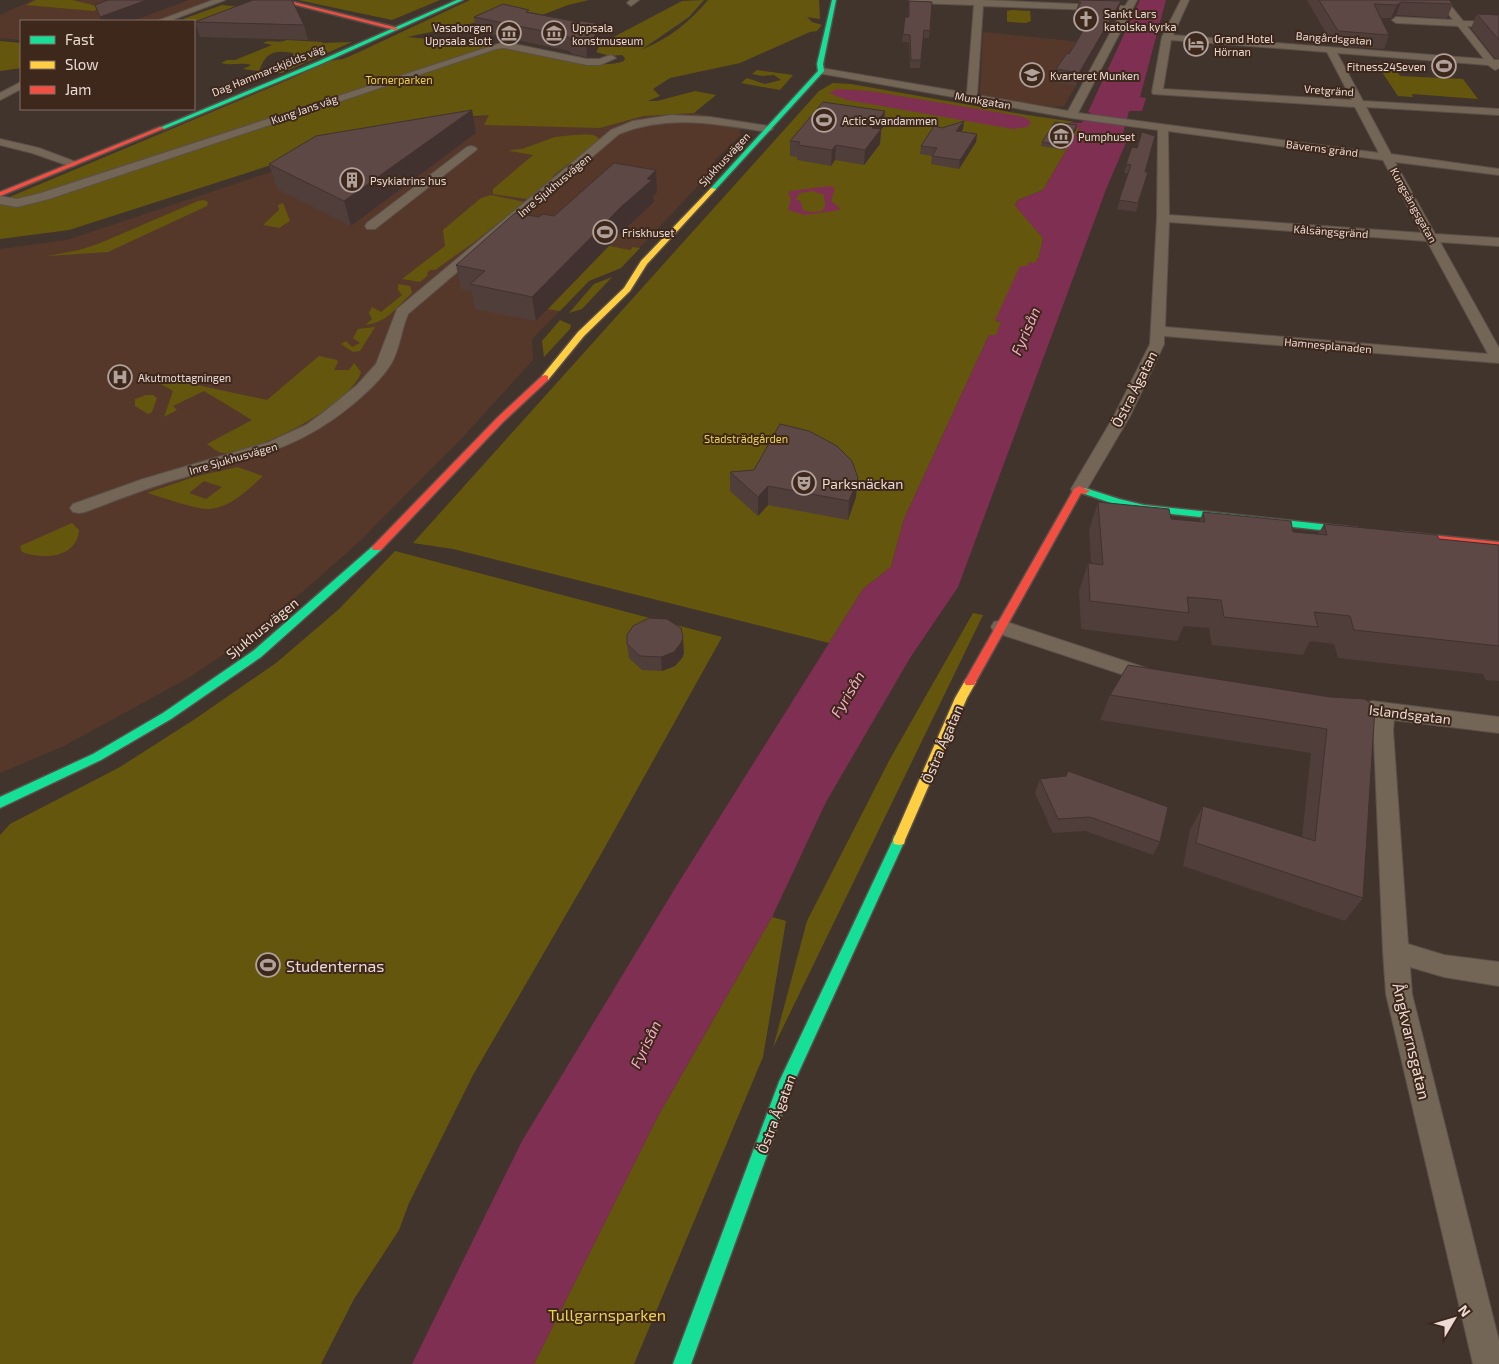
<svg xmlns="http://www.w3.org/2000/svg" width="1499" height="1364" font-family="'Exo 2',sans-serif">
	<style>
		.built { fill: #55382a }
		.green { fill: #64570d; fill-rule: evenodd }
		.water { fill: #7f2f51; fill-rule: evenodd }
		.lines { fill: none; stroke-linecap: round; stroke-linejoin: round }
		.street-casing { stroke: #5b5049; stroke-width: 2 }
		.fast-casing { stroke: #5b5049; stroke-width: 3 }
		.slow-casing { stroke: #5b5049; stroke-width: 3 }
		.jam-casing { stroke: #5b5049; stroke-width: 3 }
		.street { fill: #736657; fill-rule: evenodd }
		.fast { fill: #16e098; fill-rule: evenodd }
		.slow { fill: #ffcf43; fill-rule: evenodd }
		.jam { fill: #f24e42; fill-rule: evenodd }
		.wall { fill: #503e3b }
		.shaded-wall { fill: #413230 }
		.building { fill: #5d4845; stroke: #413230 }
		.labels { text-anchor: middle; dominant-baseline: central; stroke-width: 4; stroke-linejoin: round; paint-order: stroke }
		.far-poi-label { font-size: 11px; fill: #ebdbd4; stroke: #3e271b; text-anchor: start }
		.far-street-label { font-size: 11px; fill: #ebdbd4; stroke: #3e271b }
		.far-park-label { font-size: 11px; fill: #ecd34a; stroke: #3e271b }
		.street-label { font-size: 14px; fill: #ebdbd4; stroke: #3e271b }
		.poi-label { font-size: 14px; fill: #ebdbd4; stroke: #3e271b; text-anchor: start }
		.water-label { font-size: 15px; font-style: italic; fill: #f5abc6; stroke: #3e271b }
		.near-poi-label { font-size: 16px; fill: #ebdbd4; stroke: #3e271b; text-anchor: start }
		.near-street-label { font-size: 16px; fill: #ebdbd4; stroke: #3e271b }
		.near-park-label { font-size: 16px; fill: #ecd34a; stroke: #3e271b }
	</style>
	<rect width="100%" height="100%" fill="#41342d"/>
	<!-- built -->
	<g class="built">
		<polygon points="33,0 218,0 158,21 21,21 21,40 0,38 0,15"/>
		<polygon points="983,32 1081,42 1100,45 1064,106 1055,107 988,97 980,94"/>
		<polygon points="694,113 746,122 739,132 741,135 716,159 708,175 621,268 589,281 532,339 533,360 463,437 358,543 277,614 236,646 190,677 64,746 0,773 0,249 67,240 385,134 447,122 490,115"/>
	</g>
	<!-- green -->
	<g class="green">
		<polygon points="36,0 72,0 101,7 94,11 26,5"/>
		<polygon points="298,0 440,0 392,20"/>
		<path d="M470,0H589L568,5L542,15H512L407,37C439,40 471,42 503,47C534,52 596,72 624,61L625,58L622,55L610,56L589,50L682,1L704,0L689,17L641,50C668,39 690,22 708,0H819L820,19L807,17L812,22L822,25L817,31L810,32L740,63L670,78L653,89L660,96L648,101H657L695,91L716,95L694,113L643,116L600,128L484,125L489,115L405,122L69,230L0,239V201L288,80L330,61L343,59L357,53Z"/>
		<polygon points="222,5 251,8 220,25 183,19"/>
		<polygon points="1011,10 1030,11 1031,21 1026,23 1009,22 1007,21 1007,11"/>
		<path d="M287,40L323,42L321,43L352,42L282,73L258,75C272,65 290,62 307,61L310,56H293V53C274,50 266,52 259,71L243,69L251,65C241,62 230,66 221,63L227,60H235L272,45L263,43C271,39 279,44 287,40Z"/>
		<polygon points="0,41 21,43 21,68 0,71"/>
		<polygon points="1380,69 1396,70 1400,76 1463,79 1478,99 1412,94 1413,97 1398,96"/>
		<polygon points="757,70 793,75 780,90 741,83 747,78 765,84 781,80 774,75 762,76 752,74"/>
		<polygon points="833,83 851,84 1027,115 1075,122 1069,123 1080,127 1043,190 1018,200 1015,205 1043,238 1039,257 1035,263 996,321 1001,322 996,336 989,335 904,519 891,567 863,589 829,643 453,549 413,543 819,91"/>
		<path d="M573,135C582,135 595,132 600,140L577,160L568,164L554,175L551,180L527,199L493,194V189L533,155L510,151L511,150L522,149L555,137Z"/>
		<polygon points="491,195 525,202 473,243 435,270 430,270 427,273 428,275 420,282 402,279 445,246 443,230 481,198"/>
		<polygon points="204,200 208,202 207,206 108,252 47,256 79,250 98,244 198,201"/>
		<polygon points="283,203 290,221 279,228 263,225 279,210 278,205"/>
		<polygon points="609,246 630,250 633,247 640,248 621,268 589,281 560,311 548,309"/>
		<polygon points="612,277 582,309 569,313 594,284"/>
		<path d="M398,284L410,286L412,293C395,308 389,322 365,325L372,319L369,313L372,307L381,312L402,295L398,290Z"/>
		<polygon points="560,320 571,325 570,329 544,357 542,341"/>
		<polygon points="375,327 360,351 353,352 341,344 346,341 352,347 360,343 353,338 358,329"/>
		<path d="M319,356L337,360L338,362L334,370H349L354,363L361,372C351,405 258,453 223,453C218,453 212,447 207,444L252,420L204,391L173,406L177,410L164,417L173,391L161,384V381L173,375L179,381L267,400Z"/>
		<polygon points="146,395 153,395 157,398 152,412 148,414 135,406 135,399"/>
		<path d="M237,467L263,476C249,489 229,509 208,509C194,509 162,497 147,493L194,477ZM204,481L222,487L206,499L189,493Z"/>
		<path d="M72,523L79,530C77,558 43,560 22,552L20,546Z"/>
		<polygon points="395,551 722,637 600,856 473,1075 409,1203 399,1230 354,1299 321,1364 0,1364 0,835 10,824 120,767 195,719 276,663 338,610"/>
		<polygon points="973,613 983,615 773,1048 807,921 890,759"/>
		<polygon points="772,917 786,921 763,1057 634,1364 534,1364 658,1116"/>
	</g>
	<!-- water -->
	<g class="water">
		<polygon points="1140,0 1166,0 1140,97 1146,98 1142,111 1129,111 1122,137 1128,138 1107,187 958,587 910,658 826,802 772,917 658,1116 534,1364 412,1364 522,1141 677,885 863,589 891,567 904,519 989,335 996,335 1001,322 995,320 1020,266 1027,266 1029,262 1035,263 1039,257 1043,238 1015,206 1018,200 1043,190 1080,127 1075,129 1064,128 1069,123 1081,123 1091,113 1088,112"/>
		<polygon points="837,89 870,91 1019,116 1026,118 1031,122 1028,127 1013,129 847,100 829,93"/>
		<path d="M829,186L835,188L831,201L840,208L839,210L805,215L788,210L791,198L788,194L790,191ZM813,191L824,195L825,206L822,211L810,212L803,210L801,202L796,199L800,193Z"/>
	</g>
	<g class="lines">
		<!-- street casing -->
		<g class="street-casing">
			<g id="street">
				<polygon points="213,0 225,0 169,21 157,21"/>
				<polygon points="630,0 639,0 631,6 627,3"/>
				<path d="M909,0H983L1125,6L1129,0H1137L1078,113L1379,153L1355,107L1153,94L1152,92L1162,37L1181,0H1189L1173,35L1484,59L1458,26L1396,23L1392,20L1396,17L1453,20L1438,0H1446L1463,21L1499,22V28L1467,26L1494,60H1499V68L1495,70L1488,65L1337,53L1363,101L1499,109V115L1366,107L1391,154L1499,169V175L1395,162L1435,234L1499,238V246L1440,242L1499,348V363L1164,336V344L1130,416L1087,489L1085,493L1079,494L1073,493L1071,489L1114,416L1150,344L1157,218L1158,130L1071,118L818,73V69L821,68L967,93L974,5L913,3ZM983,6L1122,11L1068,111L977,95ZM1171,40L1327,52L1352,100L1163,89ZM1168,131L1383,160L1422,233L1169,215ZM1169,222L1427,241L1488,354L1165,327Z"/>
				<polygon points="504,42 587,59 599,59 611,55 616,58 600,65 587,65 504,48 496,49 49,199 17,207 0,204 0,196 17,199 41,193"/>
				<polygon points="21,82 21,89 0,100 0,93"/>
				<path d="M671,115L710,117L768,126L773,129L768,132C716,124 669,114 619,134L408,314C401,330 400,349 391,364C381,380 366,393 352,405C296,451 249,458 182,478C149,487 117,500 85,512L79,513L73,512L70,508L73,504L143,479L269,442L306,425L324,412L357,385L376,364L397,309L611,130L633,121Z"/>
				<polygon points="0,139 39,148 76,162 78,164 72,167 32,153 0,145"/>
				<polygon points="471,146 475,147 477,149 475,151 375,229 367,229 365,226 367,223 467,147"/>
				<polygon points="1001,620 1158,672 1161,677 1158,682 1151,684 994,632 991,627 994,622"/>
				<polygon points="1372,701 1499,717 1499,733 1394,720 1393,730 1408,944 1444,955 1499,962 1499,986 1444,977 1410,967 1412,994 1499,1341 1499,1364 1473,1364 1386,994 1383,951 1373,717 1365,714 1362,709 1365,704"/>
			</g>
		</g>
		<!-- fast casing -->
		<g class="fast-casing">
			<g id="fast">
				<polygon points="457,0 463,0 321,64 164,129 159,128 317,62"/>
				<polygon points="832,0 836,0 823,64 824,71 715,190 711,190 711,188 818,71 817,64"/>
				<polygon points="1085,488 1119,499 1144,505 1358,528 1363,531 1358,534 1144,511 1114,504 1082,493 1082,489"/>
				<polygon points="377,545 382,548 381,550 261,657 171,719 101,760 0,808 0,797 93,754 163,713 253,651 373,546"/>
				<polygon points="899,835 904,836 905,840 791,1089 691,1364 673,1364 779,1082 893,840 894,836"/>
			</g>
		</g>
		<!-- slow casing -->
		<g class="slow-casing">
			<g id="slow">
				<polygon points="711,188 716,189 647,264 630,291 584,336 548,380 542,380 542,376 578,332 624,288 641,261"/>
				<polygon points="970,678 976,682 967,698 905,840 904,844 899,845 894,844 893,840 955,698 966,679"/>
			</g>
		</g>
		<!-- jam casing -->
		<g class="jam-casing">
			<g id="jam">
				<polygon points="277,0 285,0 398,28 395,30"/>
				<polygon points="160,127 165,128 0,196 0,192"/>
				<polygon points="545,375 548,376 548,380 503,422 381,550 373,550 372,548 373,546 497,418 542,376"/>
				<polygon points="1079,486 1090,491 1085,494 1081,493 974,685 966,685 964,682 966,679 1074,489"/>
				<polygon points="1401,532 1499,542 1499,548 1398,537 1396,535 1398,533"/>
			</g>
		</g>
		<!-- street -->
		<use href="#street" class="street"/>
		<!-- fast -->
		<use href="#fast" class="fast"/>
		<!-- slow -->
		<use href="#slow" class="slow"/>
		<!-- jam -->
		<use href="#jam" class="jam"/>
	</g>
	<!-- wall -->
	<g class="wall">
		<polygon points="1079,0 1120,0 1118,13 1076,86 1054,82 1056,69 1069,54 1088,23 1074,21"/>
		<polygon points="1307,0 1449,0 1453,4 1447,18 1396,15 1391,18 1381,18 1389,35 1384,49 1333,45"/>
		<polygon points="909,1 932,2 929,38 923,38 920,68 910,68 909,42 902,42 905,17 908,17"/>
		<polygon points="530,12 578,22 600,24 602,39 595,55 587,57 572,54 569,51 476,31 474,17"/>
		<polygon points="1477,14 1499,15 1499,59 1495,58 1471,28"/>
		<polygon points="195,22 304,25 308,40 200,37"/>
		<polygon points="472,110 476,133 351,226 277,189 269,164"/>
		<polygon points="1077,125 1076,130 1064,150 1041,146 1042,142"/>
		<polygon points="884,126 881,130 880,144 864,165 835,160 831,166 797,160 797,157 790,156 790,141"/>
		<polygon points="963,129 961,132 977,134 976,142 959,169 931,164 932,156 920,154 921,146"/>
		<polygon points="1132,147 1145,172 1148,172 1136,212 1117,209 1128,173 1124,173"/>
		<polygon points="657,193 653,196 654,202 625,229 536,321 475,309 471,291 461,289 456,265 539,217 554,216"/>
		<polygon points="730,472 856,497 848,520 768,505 758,516 730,491"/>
		<polygon points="1098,502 1171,519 1199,522 1203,512 1293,532 1318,534 1324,524 1439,539 1499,545 1499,681 1486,680 1483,674 1338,658 1334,644 1310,641 1303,655 1212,645 1209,628 1184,626 1177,641 1081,629 1079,591 1088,563 1091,564 1089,530"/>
		<polygon points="627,644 684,653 682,658 675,666 662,671 642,670 629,658"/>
		<polygon points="1110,695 1330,697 1363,898 1345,921 1183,866 1190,830 1203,806 1302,837 1311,753 1100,720"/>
		<polygon points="1040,779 1160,842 1153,855 1085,831 1053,833 1035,793"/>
	</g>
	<!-- shaded-wall -->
	<g class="shaded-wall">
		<polygon points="147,0 189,0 133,21 101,21 100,17"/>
		<polygon points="1121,1 1118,13 1076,86 1079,73"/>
		<polygon points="1401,2 1396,15 1391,18 1397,5"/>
		<polygon points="600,24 602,39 595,55 587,57 586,42"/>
		<polygon points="472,110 476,133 351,226 344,201"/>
		<polygon points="885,111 884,126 881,130 880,144 864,165 865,150 872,128"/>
		<polygon points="964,121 963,129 955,139 956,131"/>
		<polygon points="1077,125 1076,130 1064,150 1065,146"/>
		<polygon points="977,134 976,142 959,169 960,160"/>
		<polygon points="836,145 835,160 831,166 832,150"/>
		<polygon points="656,170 657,193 653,196 654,202 625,229 536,321 532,297"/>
		<polygon points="858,478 856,497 848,520 849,501"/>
		<polygon points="768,486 768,505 758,516 758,497"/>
		<polygon points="683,638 684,653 682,658 675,666 662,671 661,657"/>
	</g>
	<!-- building -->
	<g class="building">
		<polygon points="108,0 147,0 100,17 95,5"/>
		<polygon points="253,0 292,0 304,25 195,22"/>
		<polygon points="1079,0 1121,1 1079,73 1056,69 1067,53 1069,54 1095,11 1077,9 1081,2 1078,2"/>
		<polygon points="1319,0 1449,0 1453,4 1401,2 1397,5 1374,4 1389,35 1338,31"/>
		<polygon points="909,1 932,2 930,31 924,30 921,60 911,60 910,35 903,34 905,17 909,17"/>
		<polygon points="503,4 529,10 526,12 578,22 582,21 600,24 593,40 586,42 571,39 567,36 474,17"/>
		<polygon points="1477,14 1499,15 1499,40"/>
		<polygon points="823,102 885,111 872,128 881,129 865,150 836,145 832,150 798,145 800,142 790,141"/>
		<polygon points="472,110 344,201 269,164 316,136"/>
		<polygon points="964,121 956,131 977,134 960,160 932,156 937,148 921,146 934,126 942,128"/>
		<polygon points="1055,122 1077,125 1065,146 1042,142"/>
		<polygon points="1142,132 1155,136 1145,172 1148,172 1138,203 1119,200 1131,165 1126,164 1132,147 1137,148"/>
		<polygon points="614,163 656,170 647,179 652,180 622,206 532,297 470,284 485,271 456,265 515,213 539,217 543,214 554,216"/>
		<polygon points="780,424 809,431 837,446 852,461 858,478 849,501 768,486 758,497 730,472 754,470"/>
		<polygon points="1098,502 1169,509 1171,519 1205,522 1203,512 1291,521 1293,532 1327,535 1324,524 1437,535 1439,539 1499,545 1499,646 1354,630 1350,616 1314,612 1318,627 1224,617 1221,600 1187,597 1189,613 1090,601 1088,563 1103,565"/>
		<polygon points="649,618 667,619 681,628 683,638 681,643 674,652 661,657 640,656 627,644 627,635 633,626"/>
		<polygon points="1128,665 1330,697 1365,699 1375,707 1363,898 1196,843 1203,806 1315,841 1327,729 1110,695"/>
		<polygon points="1068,771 1168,807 1160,842 1090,817 1058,819 1040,779 1066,776"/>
	</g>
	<!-- icons -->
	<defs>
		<g id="church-ring" transform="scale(1.25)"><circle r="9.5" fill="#3e271b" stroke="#b0a19a" stroke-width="1.5"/><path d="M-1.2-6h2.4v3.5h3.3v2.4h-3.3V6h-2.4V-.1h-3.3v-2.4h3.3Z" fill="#b0a19a"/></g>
		<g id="museum-ring" transform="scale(1.25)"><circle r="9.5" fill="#3e271b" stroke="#b0a19a" stroke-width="1.5"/><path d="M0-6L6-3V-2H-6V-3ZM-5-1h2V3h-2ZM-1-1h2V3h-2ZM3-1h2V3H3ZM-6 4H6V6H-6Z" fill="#b0a19a"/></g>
		<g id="hotel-ring" transform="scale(1.25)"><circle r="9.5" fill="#3e271b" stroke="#b0a19a" stroke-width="1.5"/><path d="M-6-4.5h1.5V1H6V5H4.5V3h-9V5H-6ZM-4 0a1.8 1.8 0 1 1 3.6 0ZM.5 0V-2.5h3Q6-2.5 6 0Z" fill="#b0a19a"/></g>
		<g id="stadium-ring" transform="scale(1.25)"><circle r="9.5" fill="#3e271b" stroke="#b0a19a" stroke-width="1.5"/><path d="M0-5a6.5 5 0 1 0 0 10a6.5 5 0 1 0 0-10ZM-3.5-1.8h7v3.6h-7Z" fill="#b0a19a"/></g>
		<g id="university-ring" transform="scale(1.25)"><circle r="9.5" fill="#3e271b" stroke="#b0a19a" stroke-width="1.5"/><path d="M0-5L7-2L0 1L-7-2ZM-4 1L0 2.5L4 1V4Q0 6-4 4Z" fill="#b0a19a"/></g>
		<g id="building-ring" transform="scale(1.25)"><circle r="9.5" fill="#3e271b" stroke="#b0a19a" stroke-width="1.5"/><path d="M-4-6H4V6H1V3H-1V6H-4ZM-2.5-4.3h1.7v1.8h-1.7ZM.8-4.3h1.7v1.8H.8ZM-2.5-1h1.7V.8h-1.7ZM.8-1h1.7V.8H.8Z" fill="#b0a19a"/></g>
		<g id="hospital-ring" transform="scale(1.25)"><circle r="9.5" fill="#3e271b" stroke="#b0a19a" stroke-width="1.5"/><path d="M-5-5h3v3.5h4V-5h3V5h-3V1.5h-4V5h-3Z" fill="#b0a19a"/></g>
		<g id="theatre-ring" transform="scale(1.25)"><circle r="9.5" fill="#3e271b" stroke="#b0a19a" stroke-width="1.5"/><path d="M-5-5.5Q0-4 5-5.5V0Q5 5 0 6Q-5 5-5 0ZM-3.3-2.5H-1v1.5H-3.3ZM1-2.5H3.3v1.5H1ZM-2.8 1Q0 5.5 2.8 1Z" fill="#b0a19a"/></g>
	</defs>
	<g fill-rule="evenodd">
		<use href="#church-ring" x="1086" y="19"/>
		<use href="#museum-ring" x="509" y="33"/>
		<use href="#museum-ring" x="554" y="33"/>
		<use href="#hotel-ring" x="1196" y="44"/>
		<use href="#stadium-ring" x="1444" y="66"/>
		<use href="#university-ring" x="1032" y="75"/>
		<use href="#stadium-ring" x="824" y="120"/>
		<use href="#museum-ring" x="1061" y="136"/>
		<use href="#building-ring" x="352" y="180"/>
		<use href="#stadium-ring" x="605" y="232"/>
		<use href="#hospital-ring" x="120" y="377"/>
		<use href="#theatre-ring" x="804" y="483"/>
		<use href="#stadium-ring" x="268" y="965"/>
	</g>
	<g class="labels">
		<!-- far-poi labels -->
		<g class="far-poi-label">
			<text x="1104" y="13">Sankt Lars<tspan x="1104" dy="13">katolska kyrka</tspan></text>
			<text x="492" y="27" text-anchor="end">Vasaborgen<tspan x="492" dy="13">Uppsala slott</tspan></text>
			<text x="572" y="27">Uppsala<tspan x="572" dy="13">konstmuseum</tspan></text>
			<text x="1214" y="38">Grand Hotel<tspan x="1214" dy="13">Hörnan</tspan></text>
			<text x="1426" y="66" text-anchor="end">Fitness24Seven</text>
			<text x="1050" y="75">Kvarteret Munken</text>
			<text x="842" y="120">Actic Svandammen</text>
			<text x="1078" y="136">Pumphuset</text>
			<text x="370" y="180">Psykiatrins hus</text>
			<text x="622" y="232">Friskhuset</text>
			<text x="138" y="377">Akutmottagningen</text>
		</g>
		<!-- far-street labels -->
		<g class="far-street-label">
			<text transform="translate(1334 38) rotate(4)">Bangårdsgatan</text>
			<text transform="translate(268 70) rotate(-22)">Dag Hammarskjölds väg</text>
			<text transform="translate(1329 90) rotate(4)">Vretgränd</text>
			<text transform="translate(983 100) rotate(10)">Munkgatan</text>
			<text transform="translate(304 109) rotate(-19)">Kung Jans väg</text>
			<text transform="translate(1322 148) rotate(7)">Bäverns gränd</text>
			<text transform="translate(724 159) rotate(-47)">Sjukhusvägen</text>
			<text transform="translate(554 185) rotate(-40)">Inre Sjukhusvägen</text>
			<text transform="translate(1414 205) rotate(61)">Kungsängsgatan</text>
			<text transform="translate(1331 231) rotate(4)">Kålsängsgränd</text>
			<text transform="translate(1328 345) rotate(5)">Hamnesplanaden</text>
			<text transform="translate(233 458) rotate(-16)">Inre Sjukhusvägen</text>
		</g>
		<!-- far-park labels -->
		<g class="far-park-label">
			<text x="399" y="79">Tornerparken</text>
			<text x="746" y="438">Stadsträdgården</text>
		</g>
		<!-- street labels -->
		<g class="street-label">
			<text transform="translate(1134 389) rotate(-63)">Östra Ågatan</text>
			<text transform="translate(262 628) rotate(-39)">Sjukhusvägen</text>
			<text transform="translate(1410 714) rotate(7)">Islandsgatan</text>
			<text transform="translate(942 744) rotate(-67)">Östra Ågatan</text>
			<text transform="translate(776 1114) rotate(-69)">Östra Ågatan</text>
		</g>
		<!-- poi labels -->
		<g class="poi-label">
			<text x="822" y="483">Parksnäckan</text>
		</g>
		<!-- water labels -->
		<g class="water-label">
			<text transform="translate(1025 331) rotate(-66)">Fyrisån</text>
			<text transform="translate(847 694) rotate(-59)">Fyrisån</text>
			<text transform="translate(645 1044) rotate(-64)">Fyrisån</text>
		</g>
		<!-- near-poi labels -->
		<g class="near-poi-label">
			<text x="286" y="965">Studenternas</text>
		</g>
		<!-- near-street labels -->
		<g class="near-street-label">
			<text transform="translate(1412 1041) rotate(77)">Ångkvarnsgatan</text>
		</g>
		<!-- near-park labels -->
		<g class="near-park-label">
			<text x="607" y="1314">Tullgarnsparken</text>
		</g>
	</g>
	<!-- legend -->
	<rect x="20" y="20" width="175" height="90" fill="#3e271b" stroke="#836f65"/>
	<rect x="30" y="36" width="25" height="8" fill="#16e098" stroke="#836f65"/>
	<text x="65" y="45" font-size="15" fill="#ebdbd4">Fast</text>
	<rect x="30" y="61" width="25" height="8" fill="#ffcf43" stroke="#836f65"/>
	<text x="65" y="70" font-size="15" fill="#ebdbd4">Slow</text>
	<rect x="30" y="86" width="25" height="8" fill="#f24e42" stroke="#836f65"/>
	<text x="65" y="95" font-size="15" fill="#ebdbd4">Jam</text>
	<!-- north arrow -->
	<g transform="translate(1454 1319) rotate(52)" stroke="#3e271b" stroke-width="4" paint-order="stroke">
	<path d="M0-4L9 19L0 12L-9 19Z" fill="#ebdbd4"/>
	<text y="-8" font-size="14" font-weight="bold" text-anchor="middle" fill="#ebdbd4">N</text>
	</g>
</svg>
